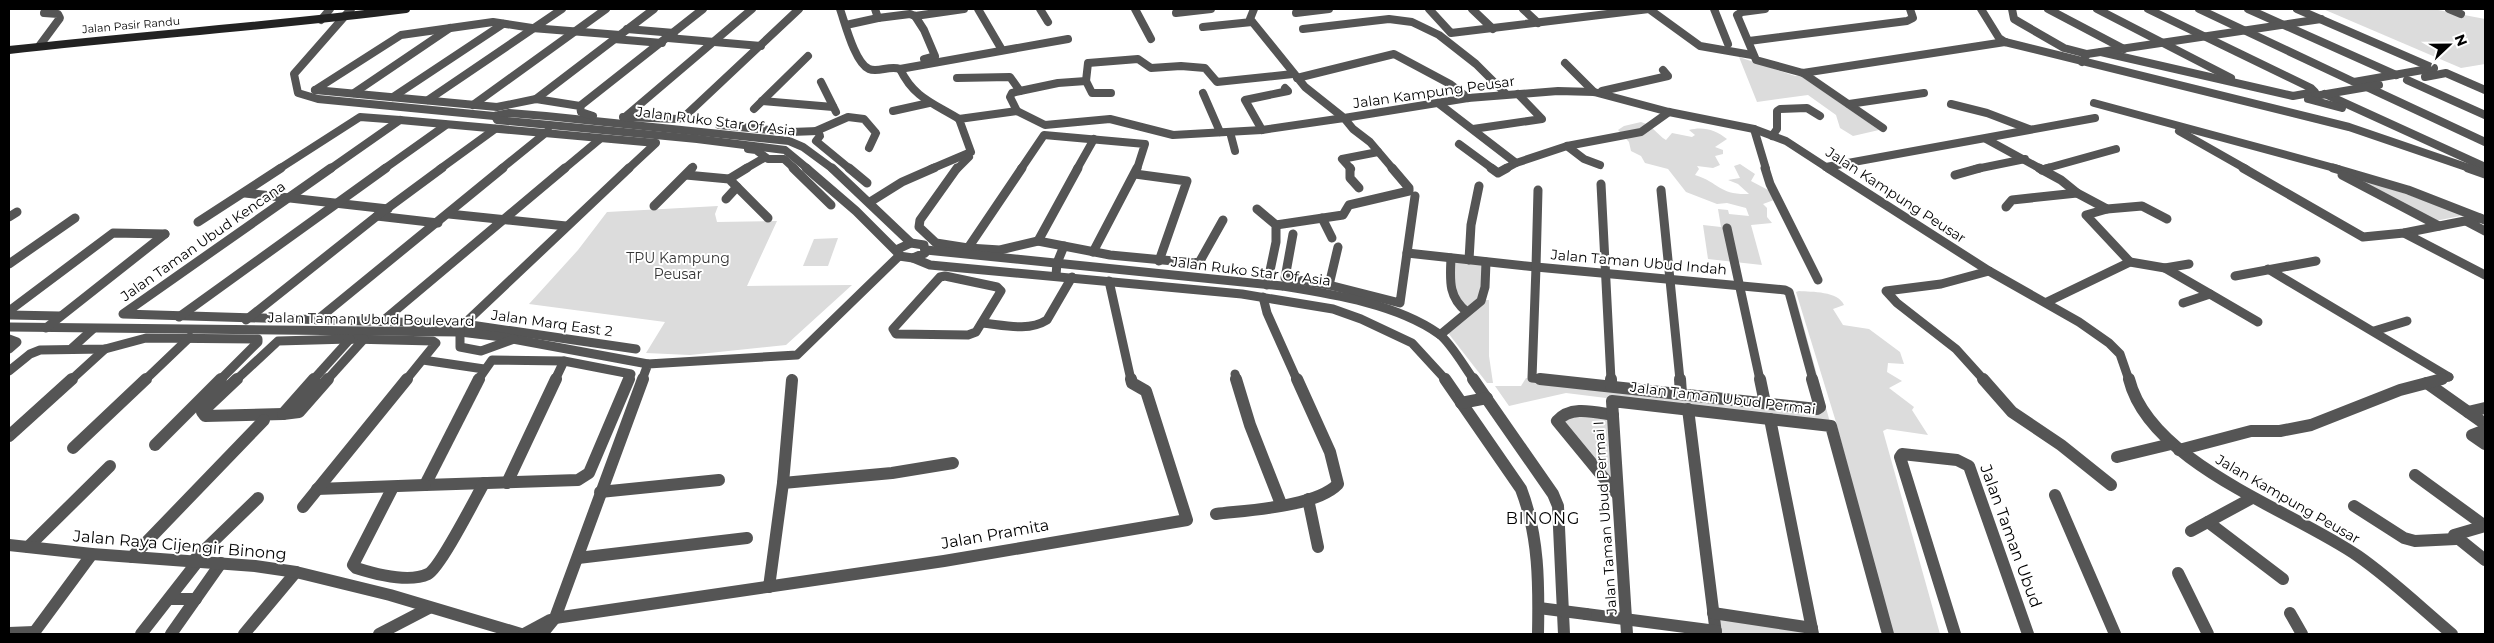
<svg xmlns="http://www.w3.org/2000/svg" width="2494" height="643" font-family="Montserrat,sans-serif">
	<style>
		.green { fill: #dcdcdc }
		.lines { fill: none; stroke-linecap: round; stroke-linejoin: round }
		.minor-far2 { stroke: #555; stroke-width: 8 }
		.minor-far1 { stroke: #555; stroke-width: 9 }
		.minor { stroke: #555; stroke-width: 12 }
		.tertiary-far2 { stroke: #555; stroke-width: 8 }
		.tertiary-far1 { stroke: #555; stroke-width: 9 }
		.tertiary { stroke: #555; stroke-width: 12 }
		.secondary { stroke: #222; stroke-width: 8 }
		.labels { text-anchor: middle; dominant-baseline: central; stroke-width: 4; stroke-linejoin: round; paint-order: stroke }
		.far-street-label { font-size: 11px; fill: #000; stroke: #fff }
		.street-label { font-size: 14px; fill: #000; stroke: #fff }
		.park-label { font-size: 14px; fill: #333; stroke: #fff }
		.quarter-label { font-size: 16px; letter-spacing: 1px; fill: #000; stroke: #fff }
		.near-street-label { font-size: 16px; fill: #000; stroke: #fff }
	</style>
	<rect width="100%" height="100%" fill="#fff"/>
	<!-- green -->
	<g class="green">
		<polygon points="2323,9 2433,9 2485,19 2485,64 2461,68"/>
		<polygon points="1739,57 1795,76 1801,76 1879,130 1853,136 1840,128 1836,115 1808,95 1757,102"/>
		<path d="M1641,122C1653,125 1656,134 1666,140L1672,133L1692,137L1695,135L1689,130C1703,126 1716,130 1727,139L1715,147L1723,150V154L1715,156L1720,165L1713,168L1697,166L1699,169L1695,175C1720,183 1719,195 1749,194L1738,184L1728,180L1740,178L1734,166L1740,164L1755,174L1751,181L1770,191L1774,200L1763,204L1767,208V217L1772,223L1751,225L1762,265L1708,259L1703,225L1721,227L1718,209L1728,210L1729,214L1749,216L1746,208L1727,203L1717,204L1686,192L1668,169L1645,163L1641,156L1631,151L1629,142L1618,130L1624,126Z"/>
		<polygon points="2346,173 2352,175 2465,215 2435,221"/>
		<polygon points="718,206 715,214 717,222 777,221 747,286 852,285 786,345 690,355 646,353 665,322 529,304 578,250 607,212"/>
		<polygon points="838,238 828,266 803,266 814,239"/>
		<polygon points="1451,258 1486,262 1483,300 1489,300 1489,356 1493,383 1487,383 1445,329 1467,312 1452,299"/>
		<path d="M1799,291C1812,292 1838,291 1844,305L1833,309L1843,325L1869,329L1900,352L1904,364L1888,363L1887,372L1902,381L1889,388L1914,407L1912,410L1928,435L1887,429L1883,431L1940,634H1892L1836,422L1796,292Z"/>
		<polygon points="1792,294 1795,295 1831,426 1566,393 1509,406 1495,386 1521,386 1526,378 1818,409"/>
		<polygon points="1613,415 1617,494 1559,418"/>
		<polygon points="1713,613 1813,634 1716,634"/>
	</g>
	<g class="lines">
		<!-- minor-far2 -->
		<g class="minor-far2">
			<polyline points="351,9 294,74 298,93 318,99 494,116 509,113 546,116 789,141 803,147 833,169"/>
			<path d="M840,9C845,23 855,63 869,69C878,73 890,65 900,69C914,98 933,103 959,119"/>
			<polyline points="978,9 1002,50"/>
			<polyline points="1040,9 1048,22"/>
			<polyline points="1135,9 1151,39"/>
			<polyline points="1254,9 1250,19 1305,87 1344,118 1468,98 1558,91 1594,92 1669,112 1754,129 1786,141 1829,169"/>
			<polyline points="1429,9 1451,33 1649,9 1700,46 1752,55"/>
			<polyline points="1472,9 1493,29"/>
			<polyline points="1523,9 1538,23"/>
			<polyline points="1714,9 1728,44"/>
			<polyline points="1765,9 1742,12 1737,15 1756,60 1803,73 2005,42"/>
			<polyline points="1981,9 1999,38 2005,42"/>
			<polyline points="2012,9 2014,19 2019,22 2064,48 2087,54"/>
			<polyline points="2048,9 2124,49"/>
			<polyline points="2097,9 2231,78"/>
			<polyline points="2199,9 2354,82 2434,68"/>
			<polyline points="2248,9 2396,75"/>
			<polyline points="2297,9 2433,68"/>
			<polyline points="2449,9 2461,14"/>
			<polyline points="1176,13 1211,9"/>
			<polyline points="1296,13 1329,9"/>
			<polyline points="915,16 924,30 935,56 924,59"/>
			<polyline points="878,18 910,14 915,16 964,9"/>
			<polyline points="321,20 330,9"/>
			<polyline points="846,25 878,18 875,9"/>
			<polyline points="1203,27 1252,22"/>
			<polyline points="627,29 674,33"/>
			<polyline points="1303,29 1389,19 1412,22 1439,35 1476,64 1506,94"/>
			<polyline points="668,38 761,46"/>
			<polyline points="614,39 662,43"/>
			<polyline points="1749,41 1907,21 1913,18 1910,9"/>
			<polyline points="40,45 60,18 58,14 44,13"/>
			<polyline points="2101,52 2293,96 2315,92 2311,88 2148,9"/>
			<polyline points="2082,62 2087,54 2321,19"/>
			<polyline points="1565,63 1594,92"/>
			<polyline points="900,69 1068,39"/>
			<polyline points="1803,73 1883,128"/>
			<polyline points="2425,77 2446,73 2485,90"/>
			<polyline points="957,78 1010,77 1020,91 1012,93 1010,97 1017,111"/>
			<polyline points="1297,78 1394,54 1450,84 1468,98"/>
			<polyline points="2407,80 2485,115"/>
			<polyline points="1086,81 1092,93 1111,93"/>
			<polyline points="821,82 836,112"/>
			<polyline points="2367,87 2485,142"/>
			<polyline points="315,90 497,107 536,99 580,106 581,112 593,116"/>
			<polyline points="315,90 401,35 493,22 532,28 620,35"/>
			<polyline points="1020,91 1058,83 1086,81 1088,63 1138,59 1151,68 1181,66 1205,68 1217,82 1293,74"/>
			<polyline points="1602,91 1668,76 1663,70"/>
			<polyline points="354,93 450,28"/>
			<polyline points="1203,93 1220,132"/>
			<polyline points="2325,94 2485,167"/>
			<polyline points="393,97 503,24"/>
			<polyline points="2309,97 2379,85"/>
			<polyline points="536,99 654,9"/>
			<polyline points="2308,99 2342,108"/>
			<polyline points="428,100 562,9"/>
			<polyline points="762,101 833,107"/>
			<polyline points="1438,103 1516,163 1505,169"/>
			<polyline points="2094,103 2338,169"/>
			<polyline points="1849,104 1924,93"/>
			<polyline points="1951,104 1987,113 2029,129"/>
			<polyline points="473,105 606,9"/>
			<polyline points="580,106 703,9"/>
			<polyline points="754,109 808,56"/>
			<polyline points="893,111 929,103"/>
			<polyline points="495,116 497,120 697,139 785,150 808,169"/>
			<polyline points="623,117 678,119 684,117 799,9"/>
			<polyline points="625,117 752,9"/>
			<polyline points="400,120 656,143 628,169"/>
			<polyline points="719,125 791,132 818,131"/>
			<polyline points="1473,129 1542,119 1518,94"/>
			<polyline points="1754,129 1766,169"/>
			<polyline points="1262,130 1245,100 1288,91 1285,88"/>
			<polyline points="816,131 848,117 864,119 876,133 869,148"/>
			<polyline points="818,131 820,136 816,141 850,169"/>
			<polyline points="2179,131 2246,169"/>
			<polyline points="1230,132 1235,151"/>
			<polyline points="1772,136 1777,129 1777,111 1780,109 1807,108 1820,116"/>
			<polyline points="1986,139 2041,169"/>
			<polyline points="1459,144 1493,169"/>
			<polyline points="1567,146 1584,159 1600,165"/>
			<polyline points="748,149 756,150 768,159 784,159 795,169"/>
			<polyline points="1516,163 1567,146 1641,132 1669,112"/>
			<polyline points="1826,167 2095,118"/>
			<polyline points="279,169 360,117 400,120"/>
			<polyline points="330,169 400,120"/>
			<polyline points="384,169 446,125"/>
			<polyline points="440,169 495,129"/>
			<polyline points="501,169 548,131"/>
			<polyline points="564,169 600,139"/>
			<polyline points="691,169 693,167"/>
			<polyline points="745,169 764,158"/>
			<polyline points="931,169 971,152 959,119 1017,111 1045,125 1110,119 1173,135 1262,130 1344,118 1353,129 1370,142 1393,169"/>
			<polyline points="957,169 969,157"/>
			<polyline points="1021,169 1044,135 1145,144 1137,169"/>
			<polyline points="1077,169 1094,139"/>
			<polyline points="1351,169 1342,159 1378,152"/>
			<polyline points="1976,169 2025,159"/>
			<polyline points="2044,169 2116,149"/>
		</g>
		<!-- minor-far1 -->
		<g class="minor-far1">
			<polyline points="331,168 123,314 464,324 629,168"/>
			<polyline points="793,168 831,205"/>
			<polyline points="806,168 856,211 897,252"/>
			<polyline points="832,168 911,243"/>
			<polyline points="849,168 867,183"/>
			<polyline points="957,168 920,220 919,227 936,243 968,248 1000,250 1038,241 1110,255 1195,263 1200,261 1223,220"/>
			<polyline points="1350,168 1350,178 1359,188"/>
			<polyline points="1491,168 1498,173 1507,168"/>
			<polyline points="1765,168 1770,184 1818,280"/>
			<polyline points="1828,168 1989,271 2079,322 2109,343 2120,354 2129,380"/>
			<polyline points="2039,168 2061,180 2077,193 2107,209 2142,206 2167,219"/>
			<polyline points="2243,168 2363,237 2404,233 2480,218"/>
			<polyline points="2333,168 2408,190 2485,220"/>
			<polyline points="2042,170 2049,168"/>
			<polyline points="1135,174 1187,181 1159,261"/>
			<polyline points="686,175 729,179 768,218"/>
			<polyline points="1955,175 1980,168"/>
			<polyline points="2342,175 2439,226"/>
			<polyline points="729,179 747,168"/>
			<polyline points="1601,184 1611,380"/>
			<polyline points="1661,190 1680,380"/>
			<polyline points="245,193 388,209"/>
			<polyline points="726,199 737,187"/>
			<polyline points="870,202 902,182 934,168"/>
			<polyline points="654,206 692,168"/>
			<polyline points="2006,207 2012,200 2077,193"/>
			<polyline points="1257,209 1276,225 1276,242 1267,285"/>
			<polyline points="2107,209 2086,215 2130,262"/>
			<polyline points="449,214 566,226"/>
			<polyline points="377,216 438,223"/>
			<polyline points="9,217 17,212"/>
			<polyline points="1322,218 1332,238"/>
			<polyline points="2466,221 2485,231"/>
			<polyline points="198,222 281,168"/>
			<polyline points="1276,225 1343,215 1349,205 1409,191 1409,188 1392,168"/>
			<polyline points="1727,228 1760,380"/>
			<polyline points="2404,233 2485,275"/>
			<polyline points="1293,234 1285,278 1329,285 1400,303 1415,196"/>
			<polyline points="1038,241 1078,168"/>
			<polyline points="968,248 1022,168"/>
			<polyline points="1093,252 1137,168"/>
			<polyline points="1407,253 1536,267"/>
			<path d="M1451,258C1450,280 1448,297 1467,312"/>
			<polyline points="1469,260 1471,225 1479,186"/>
			<polyline points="9,264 75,218"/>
			<polyline points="1536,267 1785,290 1789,292 1813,380"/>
			<polyline points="1536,267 1532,378 1552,380"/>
			<polyline points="1536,267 1538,190"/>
			<polyline points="2165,268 2189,264"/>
			<polyline points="2268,269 2449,377"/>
			<polyline points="1056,275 1057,263 1064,246"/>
			<polygon points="945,276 997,287 1001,291 976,332 968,335 896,334 893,329 940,277"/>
			<polyline points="2235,276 2316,261"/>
			<polyline points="1109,281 1131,380"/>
			<polyline points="1329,285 1338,247"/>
			<polyline points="2210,294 2258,322"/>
			<polyline points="1263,297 1267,313 1297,380"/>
			<polyline points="2047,302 2130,262 2165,268 2210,294 2183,303"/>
			<polyline points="9,311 113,233 165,234"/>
			<polyline points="9,315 60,316"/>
			<polyline points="179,317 386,168"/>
			<polyline points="246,320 377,216 442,168"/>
			<polyline points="317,320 503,168"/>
			<polyline points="384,320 565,168"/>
			<path d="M982,323C1003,325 1028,332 1047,320L1072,277"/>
			<polyline points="464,324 636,349"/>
			<polyline points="9,327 460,332 502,337 648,364"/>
			<polyline points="46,328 165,234"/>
			<polyline points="2374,331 2407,321"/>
			<polyline points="460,332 460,347 481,351 514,339"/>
			<polyline points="1440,335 1481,301 1485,287 1486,262"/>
			<polyline points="9,339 17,342 9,349"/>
			<polyline points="72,348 93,329"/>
			<polyline points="423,360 484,369"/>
			<polyline points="9,371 30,354 40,350 105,349 146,338 258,339 258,342 220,380"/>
			<polyline points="1235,374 1237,380"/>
			<polyline points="71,380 105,349"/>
			<polyline points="145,380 190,337"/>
			<polyline points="236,380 278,341 350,339 433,341 436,343 406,380"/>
			<polyline points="313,380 350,339"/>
			<polyline points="327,380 364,339"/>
			<polyline points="478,380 492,360 564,361 631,374 628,380"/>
			<polyline points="555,380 564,361"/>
			<polyline points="1984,380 1956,349 1897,303 1886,291 1941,284 1989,271"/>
			<polyline points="2437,380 2449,377"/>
		</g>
		<!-- minor -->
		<g class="minor">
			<polyline points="237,379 202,412 205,416 283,414"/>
			<polyline points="314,379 283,414 299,412 328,379"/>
			<polyline points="1236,379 1250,425 1281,504"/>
			<polyline points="1540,379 1817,409 1820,407 1812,379"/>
			<polyline points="1611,379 1611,386"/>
			<polyline points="1680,379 1681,394"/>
			<polyline points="1760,379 1765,403"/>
			<polyline points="1983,379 2012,412 2061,445 2111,485"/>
			<path d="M2129,379C2150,464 2292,510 2358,556C2391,579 2421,608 2452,634"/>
			<polyline points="2427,383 2468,412"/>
			<polyline points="2485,408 2468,412 2485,424"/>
			<polyline points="1688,409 1716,634"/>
			<path d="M1613,415C1594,412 1571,405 1557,421L1617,494"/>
			<polyline points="1770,419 1813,634"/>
			<polyline points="2485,430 2472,435 2485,444"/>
			<polyline points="9,436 72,379"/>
			<polyline points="155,445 221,379"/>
			<polyline points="73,448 146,379"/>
			<polyline points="2179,450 2251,431 2280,431 2311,425 2400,390 2442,379"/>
			<polyline points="2117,457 2171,444"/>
			<polyline points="2415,475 2485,526"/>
			<polyline points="507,483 556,379"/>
			<polyline points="783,483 892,473 953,463"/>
			<polyline points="425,485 479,379"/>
			<polyline points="425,485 578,480 589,473 629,379"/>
			<path d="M393,487L353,565L356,568C375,574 409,583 428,574C440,568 475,499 484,483"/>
			<polyline points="317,489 425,485"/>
			<polyline points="600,492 719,480"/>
			<polyline points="2055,495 2115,634"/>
			<polyline points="1308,499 1318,547"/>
			<polyline points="2354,506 2404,538 2415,541 2456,539"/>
			<polyline points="303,507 407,379"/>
			<path d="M1216,514C1248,510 1316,507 1338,484L1330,452L1297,379"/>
			<polyline points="2208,522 2283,579"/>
			<polyline points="2485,526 2454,535 2485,560"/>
			<polyline points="2191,531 2252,498"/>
			<polyline points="28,547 110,466"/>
			<polyline points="132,557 264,420"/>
			<polyline points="578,558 747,538"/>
			<polyline points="193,561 258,498"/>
			<polyline points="2178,573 2208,634"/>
			<polyline points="769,587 783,483 792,380"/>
			<polyline points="171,599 196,599"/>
			<polyline points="1713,613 1812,628"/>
			<polyline points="2290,613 2302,634"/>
			<polyline points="1586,614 1716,631"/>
			<polyline points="555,618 944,561 1187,520 1146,391 1132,383 1131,379"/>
			<polyline points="9,633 34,632"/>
			<polyline points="33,634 92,554"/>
			<polyline points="141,634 198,561"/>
			<polyline points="171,634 221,563"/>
			<polyline points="244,634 296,572"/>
			<polyline points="379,634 429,608"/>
			<polyline points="1627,634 1612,401 1831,426 1888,634"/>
			<polyline points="1955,634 1900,457 1902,454 1957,460 1969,466 2028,634"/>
		</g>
		<!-- tertiary-far2 -->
		<polyline class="tertiary-far2" points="2005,42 2349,127 2472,169"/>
		<!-- tertiary-far1 -->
		<g class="tertiary-far1">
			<polyline points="2468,168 2485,174"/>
			<polygon points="911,243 924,245 925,253 913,258 899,256 898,249"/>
			<path d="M926,250L1282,286C1332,294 1397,304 1439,334C1451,343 1465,368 1474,380"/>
			<polyline points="913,258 930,265 1242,294 1333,309 1361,319 1412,343 1446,380"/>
			<polyline points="642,380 648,364 797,355 899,256"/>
		</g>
		<!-- tertiary -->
		<g class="tertiary">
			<path d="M1445,379L1521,489C1539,536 1539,584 1538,634"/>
			<polyline points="1473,379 1553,494 1558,506 1564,634"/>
			<polyline points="1461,403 1487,398"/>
			<polyline points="9,545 92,554 255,566 296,572 390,595 521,634"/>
			<polyline points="1539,608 1586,614"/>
			<polyline points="524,634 550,620"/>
			<polyline points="542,634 555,618 643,379"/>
		</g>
		<!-- secondary -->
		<path class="secondary" d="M9,50C141,35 274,26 406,9"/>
	</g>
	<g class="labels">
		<!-- far-street labels -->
		<g class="far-street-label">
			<text transform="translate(131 25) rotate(-5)">Jalan Pasir Randu</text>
		</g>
		<!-- street labels -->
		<g class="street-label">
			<text transform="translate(1434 92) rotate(-8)">Jalan Kampung Peusar</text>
			<text transform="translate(716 121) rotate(7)">Jalan Ruko Star Of Asia</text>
			<text transform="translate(1896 195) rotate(33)">Jalan Kampung Peusar</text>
			<text transform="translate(203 241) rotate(-35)">Jalan Taman Ubud Kencana</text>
			<text transform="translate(1639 262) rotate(5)">Jalan Taman Ubud Indah</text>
			<text transform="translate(1251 271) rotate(7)">Jalan Ruko Star Of Asia</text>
			<text transform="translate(371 319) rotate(1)">Jalan Taman Ubud Boulevard</text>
			<text transform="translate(552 323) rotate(8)">Jalan Marq East 2</text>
			<text transform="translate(1723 398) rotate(7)">Jalan Taman Ubud Permai</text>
			<text transform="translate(2288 499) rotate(30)">Jalan Kampung Peusar</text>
			<text transform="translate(1605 518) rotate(-94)">Jalan Taman Ubud Permai I</text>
		</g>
		<!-- park labels -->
		<g class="park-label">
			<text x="678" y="258">TPU Kampung<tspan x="678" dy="16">Peusar</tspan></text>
		</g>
		<!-- quarter labels -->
		<g class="quarter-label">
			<text x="1543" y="518">BINONG</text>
		</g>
		<!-- near-street labels -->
		<g class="near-street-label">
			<text transform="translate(995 534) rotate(-10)">Jalan Pramita</text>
			<text transform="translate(2011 536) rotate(70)">Jalan Taman Ubud</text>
			<text transform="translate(180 545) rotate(5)">Jalan Raya Cijengir Binong</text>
		</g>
	</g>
	<!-- border -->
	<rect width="2494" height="643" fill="none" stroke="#000000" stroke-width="20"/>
	<!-- north arrow -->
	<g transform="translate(2449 45) rotate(68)" stroke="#ffffff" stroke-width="4" paint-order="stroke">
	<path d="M0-4L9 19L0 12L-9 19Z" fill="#000000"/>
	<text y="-8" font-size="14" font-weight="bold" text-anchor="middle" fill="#000000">N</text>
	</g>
</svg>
